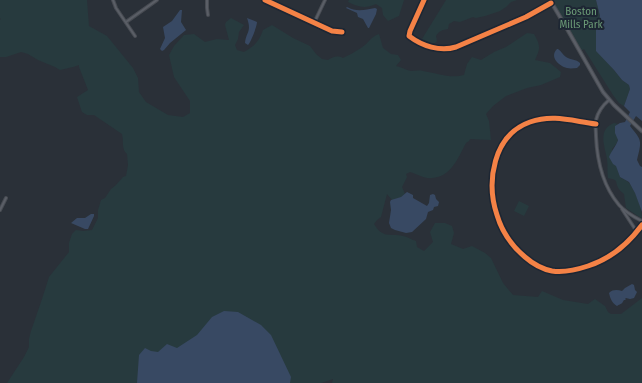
<svg xmlns="http://www.w3.org/2000/svg" width="642" height="383" font-family="'Fira Sans Condensed',sans-serif">
	<style>
		.green { fill: #273a3e }
		.water { fill: #384963 }
		.lines { fill: none; stroke-linecap: round; stroke-linejoin: round }
		.minor-casing { stroke: #484c53; stroke-width: 4 }
		.tertiary-casing { stroke: #484c53; stroke-width: 4.5 }
		.minor { stroke: #5a5e66; stroke-width: 2 }
		.tertiary { stroke: #5a5e66; stroke-width: 2.5 }
		.cycleway-casing { stroke: #1d2633; stroke-width: 8 }
		.cycleway { stroke: #f48246; stroke-width: 5 }
		.labels { text-anchor: middle; dominant-baseline: central; stroke-width: 4; stroke-linejoin: round; paint-order: stroke }
		.park-label { font-size: 11px; fill: #6b9a76; stroke: #1d2633 }
	</style>
	<rect width="100%" height="100%" fill="#2a3038"/>
	<!-- green -->
	<g class="green">
		<path d="M0,0H87L89,26L107,36L133,68L138,78L139,92L146,102L168,115L183,117L190,113V101L174,77L169,55L174,46L184,35L194,34L205,42L217,39L229,40L225,25L226,22L231,18L244,25L239,32L238,39L235,45L237,50L244,52C255,46 259,41 263,30L272,25L293,38L310,46L316,54L322,59L328,60C333,57 337,55 343,58C349,55 355,52 361,48C369,43 370,37 379,34L383,48L391,54L398,55L401,60L396,66C401,67 406,70 411,71C415,71 419,70 423,71C436,73 451,79 464,75L467,64L472,57L481,60L494,52L506,47L527,33L534,34C540,45 541,47 535,60L550,63L561,72L560,77L541,85L527,88L506,96L493,106L486,114L489,121L491,140L470,139L469,141L466,143C458,158 451,177 432,178C425,179 417,174 410,172L406,174L407,177L402,187L405,194L401,197L392,200L387,194L381,217L377,220L374,224C383,239 389,233 403,236C408,237 412,240 416,241L417,247L424,251L433,242L430,232L435,223H445L452,226L454,233L451,244L463,249L472,246L485,253L491,258L503,283L513,295L538,297L542,291L563,300L588,304L595,299L605,306L608,312L611,314H621L642,298V383H332L333,379L321,383H7L24,357L29,347V339L31,331L42,299L49,277L69,252V243L72,234L76,230L83,231L92,230L98,218V210L101,200L105,198L111,189L116,185L123,177L126,176L128,165L127,154C121,149 124,141 122,134L94,115H87L82,112L77,97L88,90L79,67V65L73,67L60,70L55,67L38,60L28,54L21,52L6,57H0V20L1,19L0,18Z"/>
		<path d="M349,0H404L399,16L388,21L383,15L382,8L376,4C365,9 358,7 348,2Z"/>
		<path d="M446,0H517L511,2L506,7L500,11L485,16L476,18L473,17L460,22L454,21L449,24L448,29C442,30 439,31 436,36L437,41L435,43H431L422,39Z"/>
		<polygon points="550,0 596,0 600,16 596,25 597,51 614,70 622,80 629,85 630,89 624,106 619,103 613,95 584,49 580,51"/>
		<path d="M614,123L618,124L615,126C618,138 621,139 612,149L620,177C622,178 626,180 628,182C635,188 642,209 642,217L641,218L626,208L624,194C619,190 617,187 616,181L613,179H612L608,178C607,172 608,166 607,159C605,146 597,130 614,123Z"/>
		<polygon points="519,201 529,206 524,216 514,211"/>
	</g>
	<!-- water -->
	<g class="water">
		<path d="M596,0H642V121L636,116L630,126C642,141 642,140 637,160L640,166L642,167V212L635,193L629,182L620,177L616,166L613,164L609,157C612,150 616,146 618,140L615,133V126L620,123L625,122L630,112L624,106L630,89L629,85L622,80L614,70L596,51V25L600,16Z"/>
		<path d="M347,7C356,12 365,10 375,8L377,9L376,14L369,28H368L363,19L358,17L357,13L346,8Z"/>
		<polygon points="180,10 182,10 181,22 186,30 170,43 164,50 162,51 160,49 165,38 163,27 172,21"/>
		<path d="M247,18L257,22C257,26 251,42 248,45L245,43C246,32 252,32 247,18Z"/>
		<path d="M557,49H558C561,51 563,55 566,57C571,60 576,59 580,63V65L577,68C574,68 571,69 567,68C559,66 549,57 557,49Z"/>
		<polygon points="407,192 413,195 413,198 427,206 429,203 430,195 433,194 435,195 436,199 439,202 438,206 434,207 433,210 428,212 426,219 412,232 406,233 395,230 391,228 389,223 391,210 390,202 391,200 401,197"/>
		<polygon points="91,214 94,214 94,216 88,229 85,229 71,223 77,218 85,218"/>
		<path d="M632,284L634,285L635,290L637,292L634,298L630,299L626,298L625,299L626,300H624C621,305 622,303 617,306C612,303 610,298 609,293C613,289 618,290 622,291L625,288Z"/>
		<polygon points="224,311 238,312 261,325 271,335 291,377 290,383 137,383 139,355 145,348 151,351 158,352 167,344 177,348 197,335 212,317"/>
	</g>
	<g class="lines">
		<!-- minor casing -->
		<g class="minor-casing">
			<g id="minor">
				<polyline points="113,0 116,8 135,36"/>
				<polyline points="207,0 207,8 208,15"/>
				<polyline points="265,0 332,31 342,32"/>
				<path d="M424,0L410,31L409,36C422,46 440,52 456,47L526,17L551,3"/>
				<polyline points="126,22 157,0"/>
				<polyline points="314,23 325,0"/>
				<path d="M609,100C603,105 598,112 596,120C595,125 596,131 596,136C597,160 603,186 619,205C625,212 634,217 642,221"/>
				<path d="M596,124C572,121 553,114 530,122C493,135 486,182 497,215C502,232 512,246 525,257C533,264 542,269 552,271C564,273 576,270 588,266C610,259 628,244 642,225"/>
				<polyline points="622,209 637,232"/>
				<polyline points="0,210 6,198"/>
			</g>
		</g>
		<!-- tertiary casing -->
		<g class="tertiary-casing">
			<polyline id="tertiary" points="550,0 566,27 603,92 614,105 642,131"/>
		</g>
		<!-- minor -->
		<use href="#minor" class="minor"/>
		<!-- tertiary -->
		<use href="#tertiary" class="tertiary"/>
		<!-- cycleway casing -->
		<g class="cycleway-casing">
			<g id="cycleway">
				<polyline points="265,0 332,31 342,32"/>
				<path d="M424,0L410,31L409,36C422,46 440,52 456,47L526,17L551,3"/>
				<path d="M596,124C572,121 553,114 530,122C493,135 486,182 497,215C502,232 512,246 525,257C533,264 542,269 552,271C564,273 576,270 588,266C610,259 628,244 642,225"/>
			</g>
		</g>
		<!-- cycleway -->
		<use href="#cycleway" class="cycleway"/>
	</g>
	<g class="labels">
		<!-- park labels -->
		<g class="park-label">
			<text x="581" y="11">Boston<tspan x="581" dy="13">Mills Park</tspan></text>
		</g>
	</g>
</svg>
